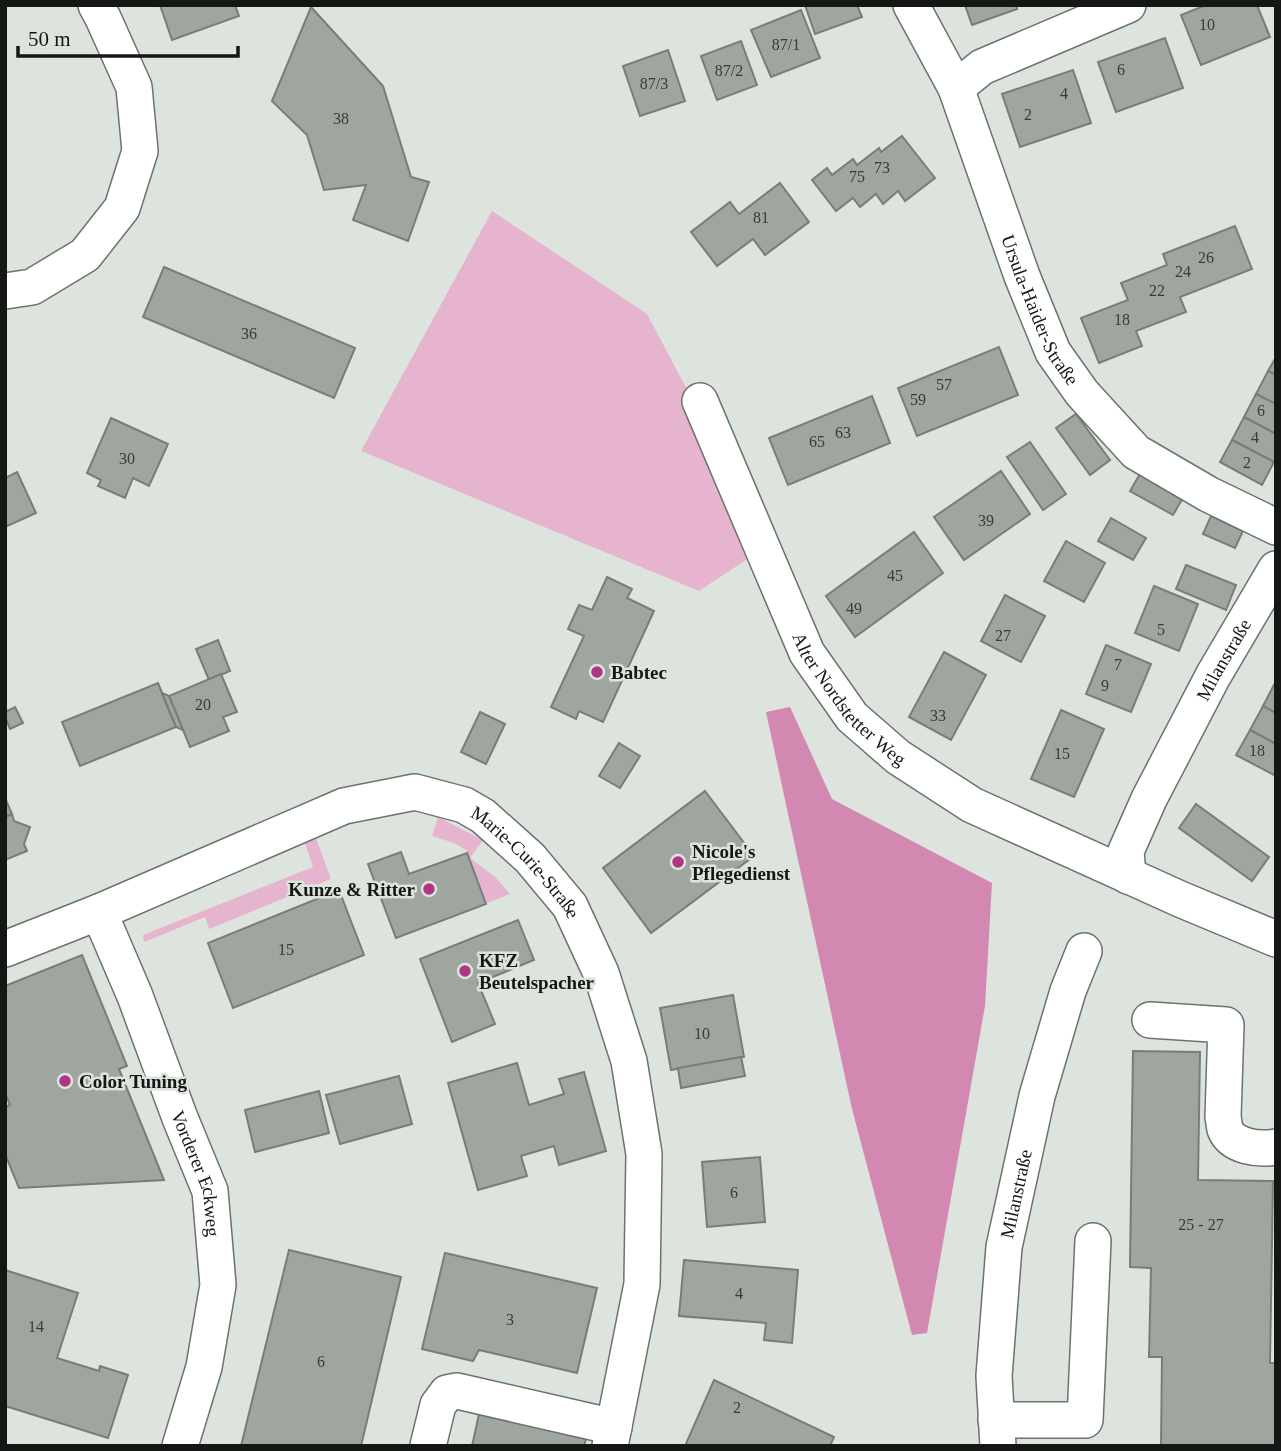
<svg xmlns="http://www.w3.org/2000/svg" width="1281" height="1451" font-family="'Times New Roman',serif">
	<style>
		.green { fill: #e6b4ce }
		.forest { fill: #d388b2 }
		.building { fill: #9fa69f; stroke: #777e78; stroke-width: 2 }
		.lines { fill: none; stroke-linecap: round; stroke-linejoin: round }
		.minor-casing { stroke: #6c736d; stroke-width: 38 }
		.minor { stroke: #fff; stroke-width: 35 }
		.poi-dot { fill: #b13585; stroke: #dce4dd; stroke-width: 2.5 }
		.labels { text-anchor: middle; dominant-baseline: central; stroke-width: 5; stroke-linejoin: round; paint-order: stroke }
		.number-label { font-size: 16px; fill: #383b38 }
		.street-label { font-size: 19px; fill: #151715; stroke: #dce4dd }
		.poi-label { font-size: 19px; font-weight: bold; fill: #151715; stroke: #dce4dd; text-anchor: start }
	</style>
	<rect width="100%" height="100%" fill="#dce4dd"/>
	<!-- green -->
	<g class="green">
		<polygon points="492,211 647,314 691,397 752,556 699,591 361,451"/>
		<polygon points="438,817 483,840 470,858 495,877 510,894 487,903 466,850 454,843 432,836"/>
		<polygon points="316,838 331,879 209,929 205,917 144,942 143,935 313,867 305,843"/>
	</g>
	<!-- forest -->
	<polygon class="forest" points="790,707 832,799 992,883 985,1006 927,1333 912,1335 852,1109 766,712"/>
	<!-- building -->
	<g class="building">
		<polygon points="160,5 235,5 239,16 172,40"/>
		<polygon points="805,5 857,5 862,17 815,34"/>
		<polygon points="965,5 1016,5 1017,9 972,25"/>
		<polygon points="1206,5 1257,5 1270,37 1201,65 1181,15"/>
		<polygon points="311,7 383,86 411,177 429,182 408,241 353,220 366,185 324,190 307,135 272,101"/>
		<polygon points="801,10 820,58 771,77 751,30"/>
		<polygon points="1165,38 1183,88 1116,112 1098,62"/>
		<polygon points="741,41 757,85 717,100 701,56"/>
		<polygon points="668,50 685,101 640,116 623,66"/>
		<polygon points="1073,70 1091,123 1020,147 1002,94"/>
		<polygon points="902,136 935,178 905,201 898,191 883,204 876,194 860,207 853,198 836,211 812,180 827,168 832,175 853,159 857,165 879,148 881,152"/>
		<polygon points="780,183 809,222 765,255 753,239 717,266 691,232 730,202 739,214"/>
		<polygon points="1235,226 1252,269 1180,297 1186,312 1136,331 1142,346 1099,363 1081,318 1128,300 1121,283 1167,265 1163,254"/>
		<polygon points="164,267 355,348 334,398 143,317"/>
		<polygon points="999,347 1018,395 917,436 898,388"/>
		<polygon points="1276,357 1276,375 1268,371"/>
		<polygon points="1268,371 1276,375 1276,404 1256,394"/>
		<polygon points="1256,394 1276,404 1276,434 1244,417"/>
		<polygon points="872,396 890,443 788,485 769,438"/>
		<polygon points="1076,414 1110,460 1090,475 1056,428"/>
		<polygon points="1244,417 1276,434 1276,458 1274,462 1232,440"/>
		<polygon points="111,418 168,444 149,486 133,478 125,498 98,486 101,480 87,473"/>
		<polygon points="1232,440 1274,462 1262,485 1220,462"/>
		<polygon points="1030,442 1066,494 1043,510 1007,457"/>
		<polygon points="1001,471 1030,514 964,560 934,517"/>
		<polygon points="17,472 36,513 5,527 5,478"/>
		<polygon points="1141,472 1184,496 1173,515 1130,491"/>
		<polygon points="1211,516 1243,531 1235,548 1203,534"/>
		<polygon points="1111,518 1146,538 1133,560 1098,541"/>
		<polygon points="914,532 943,573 855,637 826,596"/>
		<polygon points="1066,541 1105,563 1084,602 1044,581"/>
		<polygon points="1186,565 1236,585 1226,610 1176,589"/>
		<polygon points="607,577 632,589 627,598 654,611 603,722 579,711 576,719 551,707 584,636 568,629 579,605 592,610"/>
		<polygon points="1154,586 1198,604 1179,651 1135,633"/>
		<polygon points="1005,595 1045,616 1021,662 981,641"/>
		<polygon points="218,640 230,671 209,680 196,649"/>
		<polygon points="1106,645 1151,664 1131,712 1086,694"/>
		<polygon points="944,652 986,675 951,740 909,717"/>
		<polygon points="221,674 237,712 223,717 229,731 190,747 169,696"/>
		<polygon points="1276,681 1276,713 1263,706"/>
		<polygon points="158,683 176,727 80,766 62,722"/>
		<polygon points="162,693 169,696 183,730 176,727"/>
		<polygon points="1263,706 1276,713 1276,744 1250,730"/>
		<polygon points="15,707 23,723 10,729 5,717 5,712"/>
		<polygon points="1061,710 1104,729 1074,797 1031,779"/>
		<polygon points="480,712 505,724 486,764 461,752"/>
		<polygon points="1250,730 1276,744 1276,772 1274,775 1236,755"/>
		<polygon points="619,743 640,756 620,788 599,776"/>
		<polygon points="705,791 754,856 651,933 603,868"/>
		<polygon points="5,798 12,814 5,817"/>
		<polygon points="1196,804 1269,857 1252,881 1179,828"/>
		<polygon points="12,814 14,821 30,827 24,844 27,851 5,860 5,817"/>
		<polygon points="401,852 409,874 467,853 486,904 396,938 368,864"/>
		<polygon points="339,890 364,955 233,1008 208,943"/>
		<polygon points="518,920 534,960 478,983 495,1024 452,1042 420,959"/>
		<polygon points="82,955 127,1066 119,1069 164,1180 19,1188 5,1154 5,1107 10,1105 5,1093 5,986"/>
		<polygon points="733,995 744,1057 671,1070 660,1008"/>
		<polygon points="1133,1051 1200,1052 1198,1180 1273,1181 1270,1363 1276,1363 1276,1446 1161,1446 1162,1357 1149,1357 1151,1268 1130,1267"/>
		<polygon points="741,1057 745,1076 681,1088 678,1068"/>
		<polygon points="517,1063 529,1105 564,1094 559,1079 584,1072 606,1151 559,1165 554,1146 521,1156 527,1176 478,1190 448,1083"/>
		<polygon points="399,1076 412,1124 340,1144 326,1095"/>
		<polygon points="319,1091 329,1133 255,1152 245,1110"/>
		<polygon points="760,1157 765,1222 707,1227 702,1162"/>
		<polygon points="289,1250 401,1277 361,1446 241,1446"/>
		<polygon points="445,1253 597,1288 577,1373 479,1350 473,1361 422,1349"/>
		<polygon points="684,1260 798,1270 792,1343 764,1340 766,1323 679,1316"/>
		<polygon points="5,1270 78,1293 57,1358 99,1371 100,1366 128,1375 108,1438 5,1406"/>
		<polygon points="714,1380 834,1437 830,1446 685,1446"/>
		<polygon points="479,1414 586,1439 584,1446 472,1446"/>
	</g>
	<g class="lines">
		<!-- minor casing -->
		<g class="minor-casing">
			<g id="minor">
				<path id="s1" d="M911,5L956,88L1022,276L1053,352L1082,393L1136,452L1208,494L1276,527"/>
				<polyline points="956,88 982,67 1128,5"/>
				<polyline points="5,291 32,287 85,255 122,208 140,151 134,87 103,18 96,5"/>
				<path id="s2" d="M700,401L807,653L852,717L898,757L972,805L1180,899L1276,939"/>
				<path id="s3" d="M1128,876L1126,851L1149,799L1213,676L1276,569"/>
				<path id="s4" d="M99,912L135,996L180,1118L210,1191L218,1285L204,1367L180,1446"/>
				<path id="s5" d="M5,949L99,912L344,806L415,792L464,805L483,816L530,858L570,906L601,973L629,1061L644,1154L642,1284L610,1446"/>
				<path d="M1150,1020L1226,1025L1223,1117C1224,1121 1224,1125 1225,1129C1232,1147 1259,1150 1276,1147"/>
				<polyline points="996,1420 1085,1420 1093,1241"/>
				<polyline points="428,1446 438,1405 447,1393 457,1391 614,1427"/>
				<path id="s6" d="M998,1446L994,1376L1004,1247L1037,1096L1068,991L1084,951"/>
			</g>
		</g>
		<!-- minor -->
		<use href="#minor" class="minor"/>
	</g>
	<!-- markers -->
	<g class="poi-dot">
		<circle cx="597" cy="672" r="7"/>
		<circle cx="678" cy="862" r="7"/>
		<circle cx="429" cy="889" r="7"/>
		<circle cx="465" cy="971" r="7"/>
		<circle cx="65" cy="1081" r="7"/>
	</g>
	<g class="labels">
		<!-- number labels -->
		<g class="number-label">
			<text x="1207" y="24">10</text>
			<text x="786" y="44">87/1</text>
			<text x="1121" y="69">6</text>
			<text x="729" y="70">87/2</text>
			<text x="654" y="83">87/3</text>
			<text x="1064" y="93">4</text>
			<text x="1028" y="114">2</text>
			<text x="341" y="118">38</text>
			<text x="882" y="167">73</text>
			<text x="857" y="176">75</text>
			<text x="761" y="217">81</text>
			<text x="1206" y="257">26</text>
			<text x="1183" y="271">24</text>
			<text x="1157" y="290">22</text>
			<text x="1122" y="319">18</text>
			<text x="249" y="333">36</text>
			<text x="944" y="384">57</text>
			<text x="918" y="399">59</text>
			<text x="1261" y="410">6</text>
			<text x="843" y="432">63</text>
			<text x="1255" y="437">4</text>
			<text x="817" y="441">65</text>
			<text x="127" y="458">30</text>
			<text x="1247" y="462">2</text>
			<text x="986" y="520">39</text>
			<text x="895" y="575">45</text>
			<text x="854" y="608">49</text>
			<text x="1161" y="629">5</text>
			<text x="1003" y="635">27</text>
			<text x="1118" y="664">7</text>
			<text x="1105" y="685">9</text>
			<text x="203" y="704">20</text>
			<text x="938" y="715">33</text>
			<text x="1257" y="750">18</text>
			<text x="1062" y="753">15</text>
			<text x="286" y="949">15</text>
			<text x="702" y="1033">10</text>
			<text x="734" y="1192">6</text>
			<text x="1201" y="1224">25 - 27</text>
			<text x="739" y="1293">4</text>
			<text x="510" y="1319">3</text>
			<text x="36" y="1326">14</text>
			<text x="321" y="1361">6</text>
			<text x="737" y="1407">2</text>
		</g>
		<!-- street labels -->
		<g class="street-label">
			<text stroke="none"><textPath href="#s1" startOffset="332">Ursula-Haider-Straße</textPath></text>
			<text stroke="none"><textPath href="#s3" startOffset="240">Milanstraße</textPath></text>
			<text stroke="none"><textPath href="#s2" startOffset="336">Alter Nordstetter Weg</textPath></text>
			<text stroke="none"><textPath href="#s5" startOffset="576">Marie-Curie-Straße</textPath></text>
			<text stroke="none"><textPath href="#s4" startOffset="280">Vorderer Eckweg</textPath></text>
			<text stroke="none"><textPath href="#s6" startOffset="254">Milanstraße</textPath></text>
		</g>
		<!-- poi labels -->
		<g class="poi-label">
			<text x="611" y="672">Babtec</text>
			<text x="692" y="851">Nicole's<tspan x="692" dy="22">Pflegedienst</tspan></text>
			<text x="415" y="889" text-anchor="end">Kunze &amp; Ritter</text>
			<text x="479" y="960">KFZ<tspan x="479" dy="22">Beutelspacher</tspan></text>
			<text x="79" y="1081">Color Tuning</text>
		</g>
	</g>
	<!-- border -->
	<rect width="1281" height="1451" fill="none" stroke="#151715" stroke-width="14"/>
	<!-- scale -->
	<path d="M18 46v10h220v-10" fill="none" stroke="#151715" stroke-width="3.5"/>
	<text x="28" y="46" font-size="21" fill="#151715" stroke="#dce4dd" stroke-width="5" paint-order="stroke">50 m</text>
</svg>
